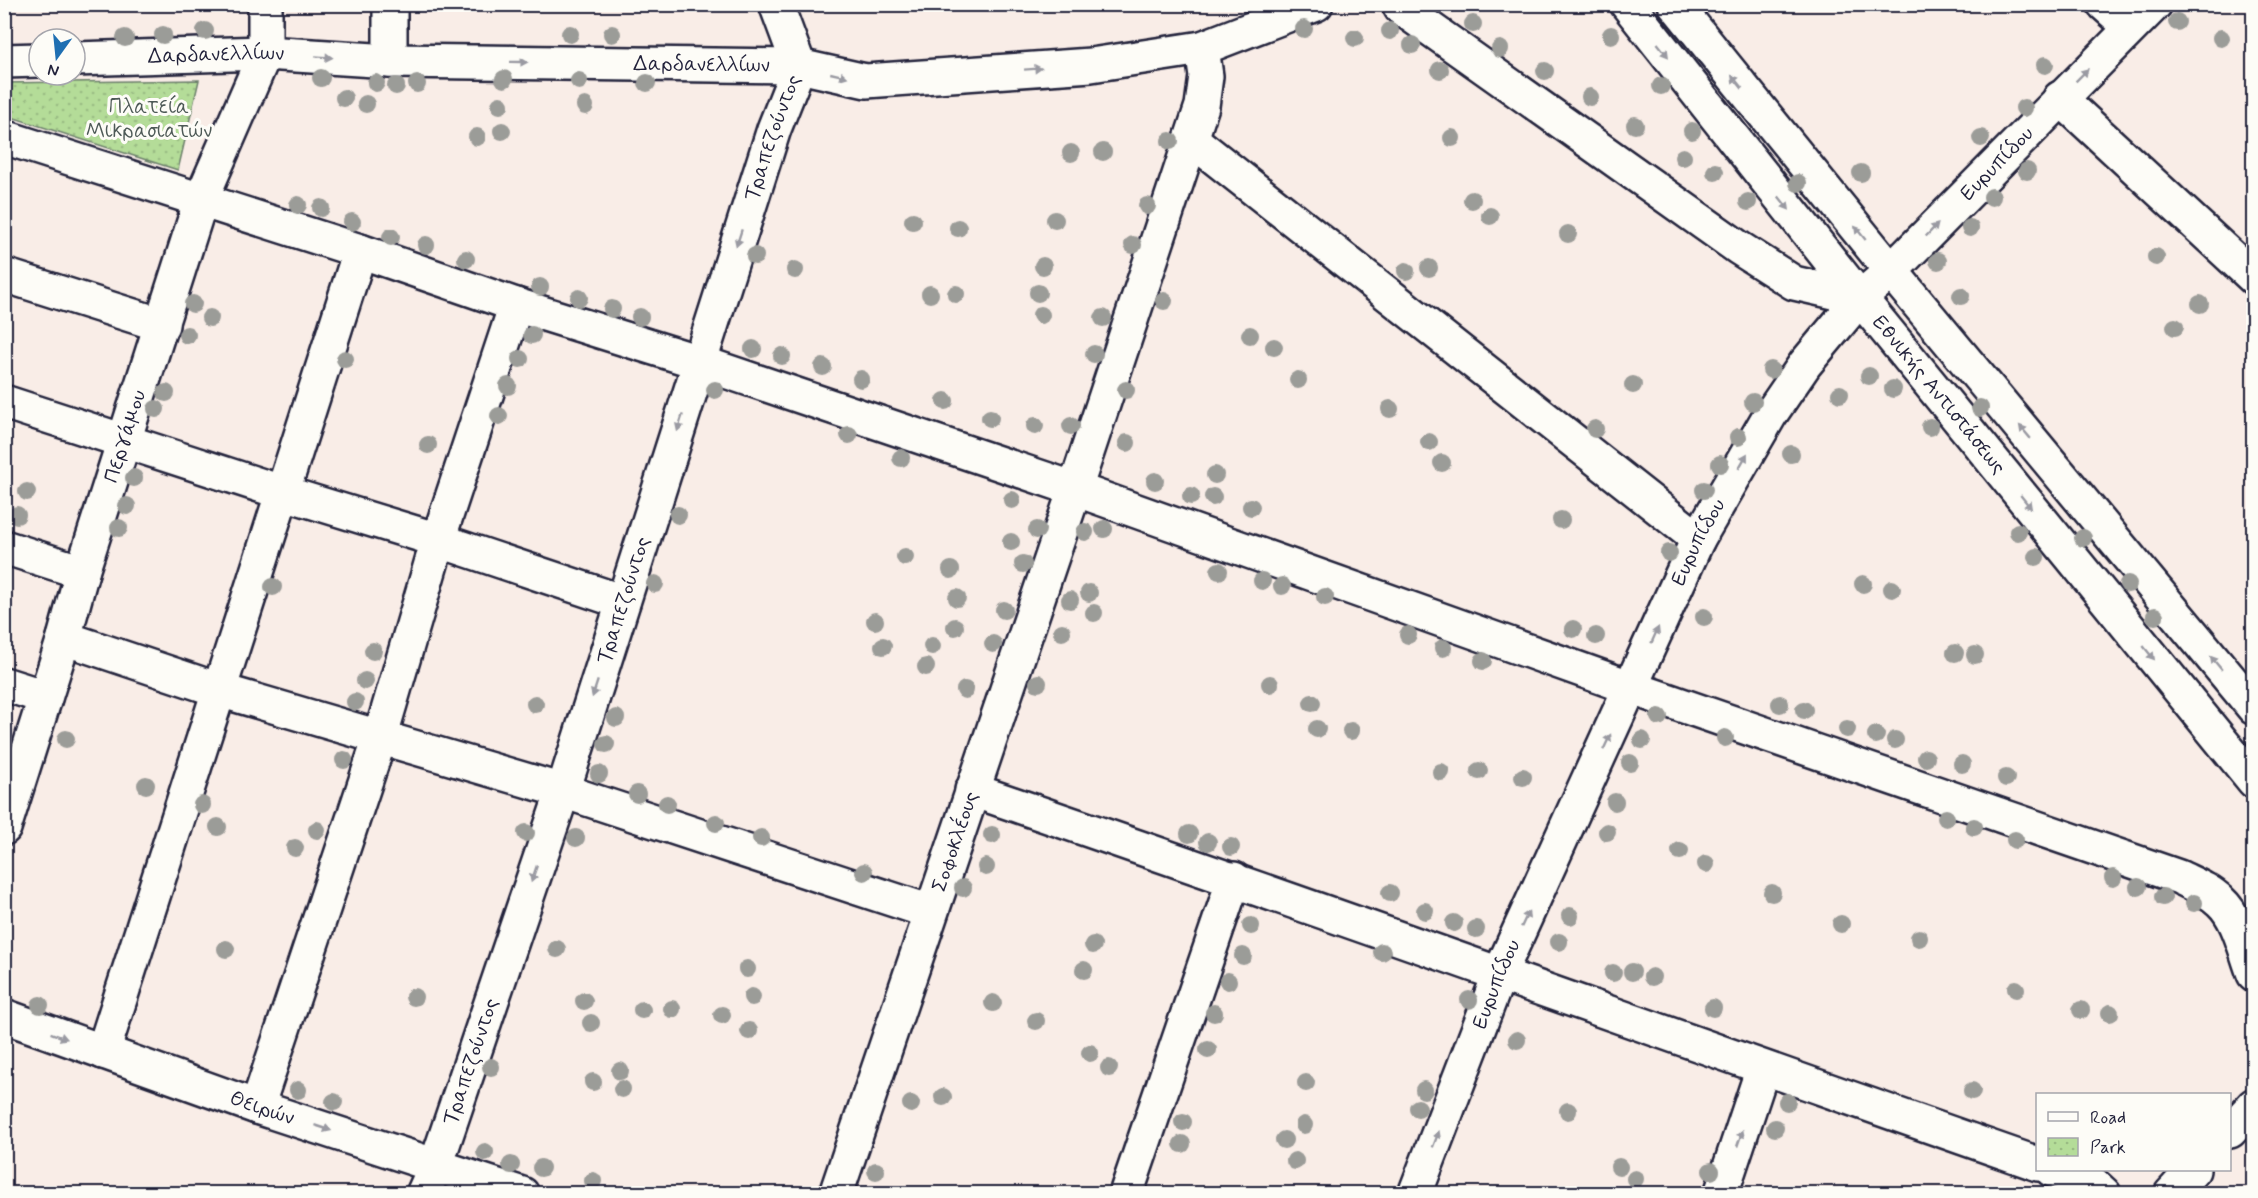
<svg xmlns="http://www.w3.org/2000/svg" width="2258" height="1198" font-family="Mynerve,sans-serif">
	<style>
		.park { fill: url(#park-dots); stroke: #6b7f6a; stroke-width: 1.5 }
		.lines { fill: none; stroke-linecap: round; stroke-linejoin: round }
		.minor-casing { stroke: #22223b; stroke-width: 38 }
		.minor { stroke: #fdfcf7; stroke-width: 33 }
		.tree { fill: #9b9c98 }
		.oneway { fill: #9a9aa2 }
		.labels { text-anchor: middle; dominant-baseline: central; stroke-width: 6; stroke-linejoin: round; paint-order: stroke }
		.street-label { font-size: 21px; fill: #22223b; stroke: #fdfcf7 }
		.park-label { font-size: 21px; fill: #4e5a57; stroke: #fdfcf7 }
	</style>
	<defs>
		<pattern id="park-dots" width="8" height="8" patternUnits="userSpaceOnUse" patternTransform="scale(1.5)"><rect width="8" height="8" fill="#b4dc98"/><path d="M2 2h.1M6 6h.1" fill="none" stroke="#9abc84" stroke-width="1.8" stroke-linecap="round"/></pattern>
	</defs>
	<rect width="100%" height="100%" fill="#f9ede7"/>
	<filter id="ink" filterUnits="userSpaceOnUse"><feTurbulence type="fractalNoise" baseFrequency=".0167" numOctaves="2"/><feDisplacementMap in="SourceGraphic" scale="12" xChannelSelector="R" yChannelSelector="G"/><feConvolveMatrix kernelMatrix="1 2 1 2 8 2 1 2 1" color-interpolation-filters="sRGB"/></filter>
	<g filter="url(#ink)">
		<!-- park -->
		<polygon class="park" points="199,80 178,170 5,115 5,83"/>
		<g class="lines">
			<!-- minor casing -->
			<g class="minor-casing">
				<g id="minor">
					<polyline points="390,4 390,61"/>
					<polyline points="1399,4 1401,8 1739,248 1794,283 1860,298"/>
					<path id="s1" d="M1627,4L1860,298L2254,781"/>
					<polyline points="1675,4 1891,271 2254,708"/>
					<polyline points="2104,4 2130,27"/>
					<path id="s2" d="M75,59L265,53L390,61L799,66L866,81L1091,65L1202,48L1316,4"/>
					<polyline points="4,61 39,60"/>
					<polyline points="2060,98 2254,278"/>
					<path d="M4,137L360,251L516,305L699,362L1075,489L1632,688L2179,877C2193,884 2209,890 2220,901C2239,918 2245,951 2254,974"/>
					<polyline points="1191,139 1698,539"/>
					<polyline points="4,275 162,325"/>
					<polyline points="4,402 281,492 438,540 623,602"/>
					<polyline points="4,547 82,572"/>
					<polyline points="64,638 219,690 563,791 931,912"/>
					<polyline points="4,684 45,697"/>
					<path d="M972,790C1328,911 1682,1040 2038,1164"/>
					<path id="s3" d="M4,828L64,638L82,572L201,200L265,53V4"/>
					<path id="s4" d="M4,1016L257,1107L522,1194"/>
					<polyline points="103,1052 360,251"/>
					<polyline points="257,1107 380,738 438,540 516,305"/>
					<polyline points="2230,1131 2254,1105"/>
					<polyline points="2052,1170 2092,1183 2104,1194"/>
					<path id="s5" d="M423,1194L436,1165L563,791L774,129L799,66L776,4"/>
					<path id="s6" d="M836,1194L1075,489L1202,106L1206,76L1202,48"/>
					<polyline points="1126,1194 1234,879"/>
					<path id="s7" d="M1415,1194L1500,973L1698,539L1770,415L1805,364L1860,298L1891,271L2155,4"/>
					<polyline points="1721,1194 1763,1068"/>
					<polyline points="2171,1194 2193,1170"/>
				</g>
			</g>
			<!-- minor -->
			<use href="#minor" class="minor"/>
		</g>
		<!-- trees -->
		<g class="tree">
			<circle cx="2177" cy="22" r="9"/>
			<circle cx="1473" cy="24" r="9"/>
			<circle cx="1304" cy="29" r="9"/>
			<circle cx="205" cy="31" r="9"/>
			<circle cx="1390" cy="31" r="9"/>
			<circle cx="570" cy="34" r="9"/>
			<circle cx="612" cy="34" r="9"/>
			<circle cx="163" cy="35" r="9"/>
			<circle cx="1611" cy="35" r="9"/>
			<circle cx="125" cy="38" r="9"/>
			<circle cx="1355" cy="38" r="9"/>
			<circle cx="2221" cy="38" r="9"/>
			<circle cx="1412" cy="45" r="9"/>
			<circle cx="1500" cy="49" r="9"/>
			<circle cx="2045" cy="65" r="9"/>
			<circle cx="1440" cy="70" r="9"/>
			<circle cx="1545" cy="71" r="9"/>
			<circle cx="321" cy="78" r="9"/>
			<circle cx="504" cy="79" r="9"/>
			<circle cx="579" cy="81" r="9"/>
			<circle cx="376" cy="83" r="9"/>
			<circle cx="647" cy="83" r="9"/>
			<circle cx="417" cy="84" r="9"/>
			<circle cx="396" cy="86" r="9"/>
			<circle cx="1661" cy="86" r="9"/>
			<circle cx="1590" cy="97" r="9"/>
			<circle cx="344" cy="98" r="9"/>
			<circle cx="366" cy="104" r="9"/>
			<circle cx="500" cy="105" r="9"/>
			<circle cx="585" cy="106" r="9"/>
			<circle cx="2024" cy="108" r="9"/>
			<circle cx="1635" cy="125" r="9"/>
			<circle cx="502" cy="131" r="9"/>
			<circle cx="1692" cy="131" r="9"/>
			<circle cx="477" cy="137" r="9"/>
			<circle cx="1452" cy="138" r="9"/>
			<circle cx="1981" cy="138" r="9"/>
			<circle cx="1170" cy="141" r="9"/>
			<circle cx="1103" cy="152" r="9"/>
			<circle cx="1071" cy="153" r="9"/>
			<circle cx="1683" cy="157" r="9"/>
			<circle cx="2027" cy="171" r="9"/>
			<circle cx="1715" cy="172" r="9"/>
			<circle cx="1861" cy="173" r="9"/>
			<circle cx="1798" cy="183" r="9"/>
			<circle cx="1992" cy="197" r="9"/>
			<circle cx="1472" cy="200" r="9"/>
			<circle cx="1748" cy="202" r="9"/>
			<circle cx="298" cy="205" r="9"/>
			<circle cx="1147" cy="206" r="9"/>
			<circle cx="321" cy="208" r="9"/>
			<circle cx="1490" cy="216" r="9"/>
			<circle cx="1055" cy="220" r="9"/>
			<circle cx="913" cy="221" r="9"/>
			<circle cx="352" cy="222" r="9"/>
			<circle cx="958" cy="228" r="9"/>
			<circle cx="1970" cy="228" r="9"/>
			<circle cx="1568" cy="234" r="9"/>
			<circle cx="391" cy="237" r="9"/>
			<circle cx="426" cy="245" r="9"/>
			<circle cx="1133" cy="245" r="9"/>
			<circle cx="755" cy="256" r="9"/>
			<circle cx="2156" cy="257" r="9"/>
			<circle cx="466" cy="259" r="9"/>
			<circle cx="1938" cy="261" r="9"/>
			<circle cx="1043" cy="266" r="9"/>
			<circle cx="1429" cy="268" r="9"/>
			<circle cx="795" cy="270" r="9"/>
			<circle cx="1406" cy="271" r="9"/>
			<circle cx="540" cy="287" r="9"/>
			<circle cx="1038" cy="293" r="9"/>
			<circle cx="930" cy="294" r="9"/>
			<circle cx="956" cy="294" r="9"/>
			<circle cx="1961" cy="296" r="9"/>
			<circle cx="579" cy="298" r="9"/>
			<circle cx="1164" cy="301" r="9"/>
			<circle cx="193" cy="304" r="9"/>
			<circle cx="2200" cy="304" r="9"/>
			<circle cx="612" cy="309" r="9"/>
			<circle cx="1041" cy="315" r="9"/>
			<circle cx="640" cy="317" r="9"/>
			<circle cx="210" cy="318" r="9"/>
			<circle cx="1103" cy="318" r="9"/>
			<circle cx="2175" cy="327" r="9"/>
			<circle cx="187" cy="335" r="9"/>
			<circle cx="532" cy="335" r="9"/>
			<circle cx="1250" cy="335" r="9"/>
			<circle cx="1274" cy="347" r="9"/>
			<circle cx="753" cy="349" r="9"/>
			<circle cx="1094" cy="354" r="9"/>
			<circle cx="782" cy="356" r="9"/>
			<circle cx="345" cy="359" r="9"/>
			<circle cx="520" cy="359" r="9"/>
			<circle cx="823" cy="367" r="9"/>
			<circle cx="1771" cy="370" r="9"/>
			<circle cx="1869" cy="376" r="9"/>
			<circle cx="861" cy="379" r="9"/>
			<circle cx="1298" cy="380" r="9"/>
			<circle cx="1633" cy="385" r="9"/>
			<circle cx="508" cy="386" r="9"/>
			<circle cx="1893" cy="389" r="9"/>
			<circle cx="715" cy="390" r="9"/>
			<circle cx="1126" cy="390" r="9"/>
			<circle cx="166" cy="393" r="9"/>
			<circle cx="1840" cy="394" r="9"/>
			<circle cx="945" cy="401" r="9"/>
			<circle cx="1753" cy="402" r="9"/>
			<circle cx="1980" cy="408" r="9"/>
			<circle cx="156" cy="409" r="9"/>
			<circle cx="1390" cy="409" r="9"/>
			<circle cx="499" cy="416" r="9"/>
			<circle cx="990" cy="418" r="9"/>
			<circle cx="1035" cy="426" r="9"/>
			<circle cx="1071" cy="426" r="9"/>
			<circle cx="1930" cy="427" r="9"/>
			<circle cx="1595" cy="429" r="9"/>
			<circle cx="849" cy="435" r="9"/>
			<circle cx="1738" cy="437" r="9"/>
			<circle cx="1429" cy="442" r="9"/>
			<circle cx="1127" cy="443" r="9"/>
			<circle cx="428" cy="445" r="9"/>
			<circle cx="1791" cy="454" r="9"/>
			<circle cx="901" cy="458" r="9"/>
			<circle cx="1442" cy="463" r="9"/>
			<circle cx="1720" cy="464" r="9"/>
			<circle cx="1215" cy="475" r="9"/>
			<circle cx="134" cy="478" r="9"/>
			<circle cx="1155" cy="481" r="9"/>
			<circle cx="1704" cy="490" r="9"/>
			<circle cx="27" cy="492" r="9"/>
			<circle cx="1191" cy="496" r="9"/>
			<circle cx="1213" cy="497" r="9"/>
			<circle cx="1012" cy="500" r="9"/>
			<circle cx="127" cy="506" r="9"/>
			<circle cx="1251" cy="507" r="9"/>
			<circle cx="17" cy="515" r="9"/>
			<circle cx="678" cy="515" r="9"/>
			<circle cx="1561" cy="520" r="9"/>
			<circle cx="119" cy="528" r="9"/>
			<circle cx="1104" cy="529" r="9"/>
			<circle cx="1037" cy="530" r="9"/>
			<circle cx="1085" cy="532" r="9"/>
			<circle cx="2018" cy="532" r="9"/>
			<circle cx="2083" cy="538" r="9"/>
			<circle cx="1011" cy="542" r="9"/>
			<circle cx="1669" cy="553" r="9"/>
			<circle cx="905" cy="557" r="9"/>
			<circle cx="2036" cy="557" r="9"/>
			<circle cx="1023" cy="564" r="9"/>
			<circle cx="951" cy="570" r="9"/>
			<circle cx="1219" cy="571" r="9"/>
			<circle cx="1262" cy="581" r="9"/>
			<circle cx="655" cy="584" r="9"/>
			<circle cx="1863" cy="584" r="9"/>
			<circle cx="2128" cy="584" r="9"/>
			<circle cx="1282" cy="586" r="9"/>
			<circle cx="273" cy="587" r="9"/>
			<circle cx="1892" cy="589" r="9"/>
			<circle cx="1089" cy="593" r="9"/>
			<circle cx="1325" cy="597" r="9"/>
			<circle cx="957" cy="598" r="9"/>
			<circle cx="1070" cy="600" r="9"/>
			<circle cx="1004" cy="610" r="9"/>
			<circle cx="1094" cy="613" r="9"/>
			<circle cx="2155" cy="616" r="9"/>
			<circle cx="1704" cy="617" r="9"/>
			<circle cx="875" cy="621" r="9"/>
			<circle cx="955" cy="627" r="9"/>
			<circle cx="1573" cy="629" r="9"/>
			<circle cx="1062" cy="632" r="9"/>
			<circle cx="1408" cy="635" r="9"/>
			<circle cx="1596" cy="636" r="9"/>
			<circle cx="993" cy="644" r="9"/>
			<circle cx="883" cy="646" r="9"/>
			<circle cx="932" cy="646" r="9"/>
			<circle cx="1443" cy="648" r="9"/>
			<circle cx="373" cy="651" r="9"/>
			<circle cx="1955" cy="653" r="9"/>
			<circle cx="1975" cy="655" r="9"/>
			<circle cx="1483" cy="661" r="9"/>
			<circle cx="926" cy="667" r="9"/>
			<circle cx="365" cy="681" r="9"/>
			<circle cx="1038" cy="683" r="9"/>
			<circle cx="1270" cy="684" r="9"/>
			<circle cx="965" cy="690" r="9"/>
			<circle cx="355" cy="702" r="9"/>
			<circle cx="1312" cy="703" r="9"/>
			<circle cx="535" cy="704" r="9"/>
			<circle cx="1780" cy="704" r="9"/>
			<circle cx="1804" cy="710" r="9"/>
			<circle cx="1659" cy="717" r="9"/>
			<circle cx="616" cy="718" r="9"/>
			<circle cx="1317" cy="729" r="9"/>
			<circle cx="1847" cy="729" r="9"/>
			<circle cx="1351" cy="731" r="9"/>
			<circle cx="1876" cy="735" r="9"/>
			<circle cx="1725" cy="738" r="9"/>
			<circle cx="66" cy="739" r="9"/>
			<circle cx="1642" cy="740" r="9"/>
			<circle cx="1895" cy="740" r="9"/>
			<circle cx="606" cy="744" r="9"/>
			<circle cx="1926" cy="758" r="9"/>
			<circle cx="344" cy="760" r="9"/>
			<circle cx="1630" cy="763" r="9"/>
			<circle cx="1962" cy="764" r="9"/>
			<circle cx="1479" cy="771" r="9"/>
			<circle cx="1441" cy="772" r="9"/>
			<circle cx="599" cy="774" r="9"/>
			<circle cx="1523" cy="777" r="9"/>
			<circle cx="2006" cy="778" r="9"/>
			<circle cx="146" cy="785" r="9"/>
			<circle cx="637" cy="794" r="9"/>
			<circle cx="1615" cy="802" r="9"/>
			<circle cx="667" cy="804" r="9"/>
			<circle cx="202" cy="805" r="9"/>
			<circle cx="1946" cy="818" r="9"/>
			<circle cx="716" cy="823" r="9"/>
			<circle cx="218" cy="827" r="9"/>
			<circle cx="1974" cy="827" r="9"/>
			<circle cx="317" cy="830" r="9"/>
			<circle cx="1607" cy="832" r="9"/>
			<circle cx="526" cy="833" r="9"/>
			<circle cx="1189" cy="834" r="9"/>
			<circle cx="992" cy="835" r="9"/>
			<circle cx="576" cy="838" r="9"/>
			<circle cx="761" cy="838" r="9"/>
			<circle cx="2015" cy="840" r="9"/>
			<circle cx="1208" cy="842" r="9"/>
			<circle cx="1231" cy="847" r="9"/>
			<circle cx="295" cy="848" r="9"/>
			<circle cx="1680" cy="851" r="9"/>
			<circle cx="1706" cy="864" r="9"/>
			<circle cx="986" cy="867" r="9"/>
			<circle cx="864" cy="872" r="9"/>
			<circle cx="2113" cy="878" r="9"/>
			<circle cx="2138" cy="887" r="9"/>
			<circle cx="963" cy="888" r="9"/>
			<circle cx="1390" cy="893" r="9"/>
			<circle cx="1772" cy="893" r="9"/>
			<circle cx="2163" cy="897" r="9"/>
			<circle cx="2194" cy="903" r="9"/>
			<circle cx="1425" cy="911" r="9"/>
			<circle cx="1570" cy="916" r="9"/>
			<circle cx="1454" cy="923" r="9"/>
			<circle cx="1841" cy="924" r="9"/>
			<circle cx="1251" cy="926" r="9"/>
			<circle cx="1476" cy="929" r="9"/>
			<circle cx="1919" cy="938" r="9"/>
			<circle cx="1559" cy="942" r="9"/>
			<circle cx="1093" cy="945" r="9"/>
			<circle cx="226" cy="949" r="9"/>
			<circle cx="557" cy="949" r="9"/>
			<circle cx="1382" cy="952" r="9"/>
			<circle cx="1243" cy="956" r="9"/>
			<circle cx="747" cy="969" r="9"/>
			<circle cx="1084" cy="970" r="9"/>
			<circle cx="1632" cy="972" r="9"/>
			<circle cx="1613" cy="973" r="9"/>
			<circle cx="1652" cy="977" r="9"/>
			<circle cx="1228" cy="981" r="9"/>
			<circle cx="2016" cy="989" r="9"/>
			<circle cx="414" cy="997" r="9"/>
			<circle cx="752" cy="997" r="9"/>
			<circle cx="1469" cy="1000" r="9"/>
			<circle cx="584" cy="1001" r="9"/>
			<circle cx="993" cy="1003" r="9"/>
			<circle cx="40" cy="1005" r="9"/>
			<circle cx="1713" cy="1008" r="9"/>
			<circle cx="672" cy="1009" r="9"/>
			<circle cx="642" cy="1010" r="9"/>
			<circle cx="2081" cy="1010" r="9"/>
			<circle cx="1214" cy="1013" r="9"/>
			<circle cx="2110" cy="1013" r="9"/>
			<circle cx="722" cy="1015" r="9"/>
			<circle cx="1036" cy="1021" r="9"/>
			<circle cx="591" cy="1023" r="9"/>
			<circle cx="749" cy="1031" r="9"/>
			<circle cx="1517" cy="1040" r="9"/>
			<circle cx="1208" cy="1050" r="9"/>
			<circle cx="1090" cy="1053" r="9"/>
			<circle cx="491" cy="1067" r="9"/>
			<circle cx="1109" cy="1068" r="9"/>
			<circle cx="620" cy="1071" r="9"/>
			<circle cx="593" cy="1082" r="9"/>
			<circle cx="1306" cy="1083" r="9"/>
			<circle cx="622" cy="1089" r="9"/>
			<circle cx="298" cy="1090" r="9"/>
			<circle cx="1424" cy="1090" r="9"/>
			<circle cx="1972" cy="1091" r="9"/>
			<circle cx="943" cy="1097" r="9"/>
			<circle cx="334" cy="1102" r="9"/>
			<circle cx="1787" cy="1102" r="9"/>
			<circle cx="911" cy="1104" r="9"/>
			<circle cx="1418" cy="1108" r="9"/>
			<circle cx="1568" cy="1111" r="9"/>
			<circle cx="1183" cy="1122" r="9"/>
			<circle cx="1304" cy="1125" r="9"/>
			<circle cx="1775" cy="1128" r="9"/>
			<circle cx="1284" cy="1140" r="9"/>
			<circle cx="1182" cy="1144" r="9"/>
			<circle cx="485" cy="1152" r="9"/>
			<circle cx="1295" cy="1161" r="9"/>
			<circle cx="511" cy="1165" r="9"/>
			<circle cx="1619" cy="1167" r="9"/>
			<circle cx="541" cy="1168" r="9"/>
			<circle cx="876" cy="1171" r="9"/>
			<circle cx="1711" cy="1171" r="9"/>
			<circle cx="1635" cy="1179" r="9"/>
			<circle cx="593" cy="1181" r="9"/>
		</g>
		<!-- one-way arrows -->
		<defs><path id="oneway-solid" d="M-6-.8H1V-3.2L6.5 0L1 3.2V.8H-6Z" transform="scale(1.5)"/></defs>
		<g class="oneway">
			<use href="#oneway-solid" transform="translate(1663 50) rotate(52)"/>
			<use href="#oneway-solid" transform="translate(324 57) rotate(4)"/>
			<use href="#oneway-solid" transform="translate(519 62) rotate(1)"/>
			<use href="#oneway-solid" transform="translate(1033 69) rotate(-4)"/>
			<use href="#oneway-solid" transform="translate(839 75) rotate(13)"/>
			<use href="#oneway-solid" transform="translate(2082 75) rotate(-45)"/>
			<use href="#oneway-solid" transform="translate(1737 82) rotate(-129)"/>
			<use href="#oneway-solid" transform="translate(1784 203) rotate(52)"/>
			<use href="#oneway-solid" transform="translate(1932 230) rotate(-46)"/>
			<use href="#oneway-solid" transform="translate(1860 233) rotate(-129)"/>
			<use href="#oneway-solid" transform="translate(739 238) rotate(108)"/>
			<use href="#oneway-solid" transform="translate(680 423) rotate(108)"/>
			<use href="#oneway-solid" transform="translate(2025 432) rotate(-130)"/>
			<use href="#oneway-solid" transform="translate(1743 461) rotate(-60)"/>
			<use href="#oneway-solid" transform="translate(2026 502) rotate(51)"/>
			<use href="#oneway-solid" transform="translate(1655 635) rotate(-66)"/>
			<use href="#oneway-solid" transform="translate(2149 653) rotate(51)"/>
			<use href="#oneway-solid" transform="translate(2216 663) rotate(-130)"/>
			<use href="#oneway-solid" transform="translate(595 689) rotate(108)"/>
			<use href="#oneway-solid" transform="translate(1607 742) rotate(-65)"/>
			<use href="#oneway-solid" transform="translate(534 874) rotate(109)"/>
			<use href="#oneway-solid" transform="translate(1525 919) rotate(-65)"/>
			<use href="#oneway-solid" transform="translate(59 1036) rotate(20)"/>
			<use href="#oneway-solid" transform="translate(323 1128) rotate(18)"/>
			<use href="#oneway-solid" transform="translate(1740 1138) rotate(-71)"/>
			<use href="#oneway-solid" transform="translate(1436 1139) rotate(-69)"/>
		</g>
	</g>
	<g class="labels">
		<!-- street labels -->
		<g class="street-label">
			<text stroke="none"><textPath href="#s2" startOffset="141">Δαρδανελλίων</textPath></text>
			<text stroke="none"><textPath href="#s2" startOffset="627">Δαρδανελλίων</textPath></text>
			<text stroke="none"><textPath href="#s5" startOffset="1113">Τραπεζούντος</textPath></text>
			<text stroke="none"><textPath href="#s7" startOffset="1197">Ευρυπίδου</textPath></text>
			<text stroke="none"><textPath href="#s1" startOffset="500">Εθνικής Αντιστάσεως</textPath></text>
			<text stroke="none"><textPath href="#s3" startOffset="410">Περγάμου</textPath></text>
			<text stroke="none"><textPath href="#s7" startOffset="711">Ευρυπίδου</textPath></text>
			<text stroke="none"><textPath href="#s5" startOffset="627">Τραπεζούντος</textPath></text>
			<text stroke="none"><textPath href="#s6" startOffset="372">Σοφοκλέους</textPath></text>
			<text stroke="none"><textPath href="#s7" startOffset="225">Ευρυπίδου</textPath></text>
			<text stroke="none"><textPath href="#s5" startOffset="141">Τραπεζούντος</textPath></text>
			<text stroke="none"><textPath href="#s4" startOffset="274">Θειρών</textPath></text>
		</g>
		<!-- park labels -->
		<g class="park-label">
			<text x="149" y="107">Πλατεία<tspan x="149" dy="24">Μικρασιατών</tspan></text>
		</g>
	</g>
	<!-- margin -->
	<rect width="2258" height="1198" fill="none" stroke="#fdfcf7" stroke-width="24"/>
	<rect x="12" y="12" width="2234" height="1174" fill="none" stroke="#22223b" stroke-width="2" filter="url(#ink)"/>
	<!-- legend -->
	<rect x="2036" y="1093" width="195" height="78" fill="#fdfcf7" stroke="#a5a5ac" stroke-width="1.5"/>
	<rect x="2048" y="1112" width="30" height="9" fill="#fdfcf7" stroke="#a5a5ac" stroke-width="1.5"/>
	<text x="2090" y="1123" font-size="18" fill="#22223b">Road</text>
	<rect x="2048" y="1138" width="30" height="18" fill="url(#park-dots)" stroke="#a5a5ac" stroke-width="1.5"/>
	<text x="2090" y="1153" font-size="18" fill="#22223b">Park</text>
	<!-- north arrow -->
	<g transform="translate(57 57) rotate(195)"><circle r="28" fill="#fdfcf7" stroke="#a5a5ac" stroke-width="1.5"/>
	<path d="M0-4.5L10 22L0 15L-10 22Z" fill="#1f6fb2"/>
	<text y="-9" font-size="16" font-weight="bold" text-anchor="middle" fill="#22223b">N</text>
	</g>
</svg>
